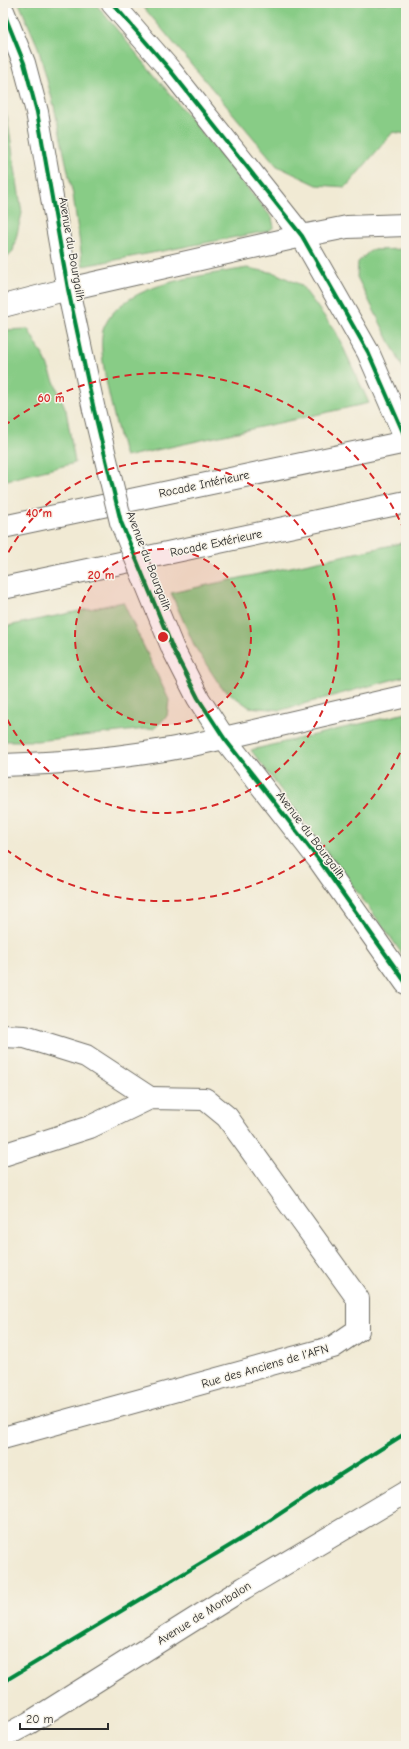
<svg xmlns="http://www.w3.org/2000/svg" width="409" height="1749" font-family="'Comic Neue',sans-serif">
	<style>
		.green { fill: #88cc86; stroke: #5a7c58 }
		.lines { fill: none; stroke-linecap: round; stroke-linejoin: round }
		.minor-casing { stroke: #706e66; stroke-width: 24 }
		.secondary-casing { stroke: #706e66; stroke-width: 24 }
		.primary-casing { stroke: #706e66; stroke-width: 24 }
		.motorway-casing { stroke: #706e66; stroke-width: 24 }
		.minor { stroke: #fff; stroke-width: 22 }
		.secondary { stroke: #fff; stroke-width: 22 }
		.primary { stroke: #fff; stroke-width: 22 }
		.motorway { stroke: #fff; stroke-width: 22 }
		.primary-bridge-casing { stroke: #706e66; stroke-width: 24; stroke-linecap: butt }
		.primary-bridge { stroke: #fff; stroke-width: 22 }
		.cycleway-casing { stroke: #f7f3e8; stroke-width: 6 }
		.cycleway { stroke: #00873e; stroke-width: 4 }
		.ring { fill: none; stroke: #d62828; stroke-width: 2; stroke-dasharray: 7 5 }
		.labels { text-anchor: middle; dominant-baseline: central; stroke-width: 3; stroke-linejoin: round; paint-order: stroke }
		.street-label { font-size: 12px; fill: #2b2b2b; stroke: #f7f3e8 }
		.centre { fill: #d62828; stroke: #f7f3e8; stroke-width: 2 }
		.ring-label { font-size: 12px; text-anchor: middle; font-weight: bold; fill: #d62828; stroke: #f7f3e8; stroke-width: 3; stroke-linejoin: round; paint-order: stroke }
	</style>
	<rect width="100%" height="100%" fill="#f7f3e8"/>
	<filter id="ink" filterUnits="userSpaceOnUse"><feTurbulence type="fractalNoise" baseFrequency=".025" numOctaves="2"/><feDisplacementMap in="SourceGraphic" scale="8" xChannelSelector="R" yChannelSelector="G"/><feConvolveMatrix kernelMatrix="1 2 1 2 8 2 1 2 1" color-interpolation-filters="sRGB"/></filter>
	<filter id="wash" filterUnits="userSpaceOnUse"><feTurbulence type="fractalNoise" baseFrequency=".012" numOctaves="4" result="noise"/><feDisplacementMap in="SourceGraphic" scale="16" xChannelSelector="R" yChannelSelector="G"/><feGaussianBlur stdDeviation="0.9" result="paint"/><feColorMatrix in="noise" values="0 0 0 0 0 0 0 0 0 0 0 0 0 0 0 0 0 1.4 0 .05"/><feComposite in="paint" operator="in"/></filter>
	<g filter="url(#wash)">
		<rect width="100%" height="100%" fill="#f1ead4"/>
		<!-- green -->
		<g class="green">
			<polygon points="19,3 95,3 272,218 274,227 268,231 83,266 73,195 54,106 38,47"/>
			<polygon points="140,3 406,3 406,134 393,132 346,187 317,185 277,166"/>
			<polygon points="3,102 7,116 22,213 13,251 3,261"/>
			<polygon points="406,249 406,374 357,277 358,262 371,250"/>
			<path d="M247,268L275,273L301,285L336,332L369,403L125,457C118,431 94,349 104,327C124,281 205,276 247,268Z"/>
			<polygon points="28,329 44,357 66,410 75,463 3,481 3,330"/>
			<polygon points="406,542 406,676 281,710 249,707 221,687 195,647 171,593"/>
			<polygon points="123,602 169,700 167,716 155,728 37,741 3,741 3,627"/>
			<polygon points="406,713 406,960 387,932 251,750"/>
		</g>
	</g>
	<g filter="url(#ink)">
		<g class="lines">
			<!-- minor casing -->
			<g class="minor-casing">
				<g id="minor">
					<polyline points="3,1036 25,1037 86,1056 150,1098"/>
					<polyline points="3,1155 90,1127 150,1098 205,1099 227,1117 358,1299 358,1330 333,1347 3,1438"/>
					<polyline points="3,1737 29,1723 244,1588 406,1492"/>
				</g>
			</g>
			<!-- secondary casing -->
			<g class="secondary-casing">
				<g id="secondary">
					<polyline points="112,3 170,70 302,236"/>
					<polyline points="3,11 24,63 37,112 68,289"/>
				</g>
			</g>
			<!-- primary casing -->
			<g class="primary-casing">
				<g id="primary">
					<polyline points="94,410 68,289 302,236 368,352 406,439"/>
					<polyline points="173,649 198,698 224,738 319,860 406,983"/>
					<polyline points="224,738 406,696"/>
				</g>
			</g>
			<!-- motorway casing -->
			<g class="motorway-casing">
				<g id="motorway">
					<polyline points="302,236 347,227 406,225"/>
					<polyline points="3,306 68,289"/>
					<polyline points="3,527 406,442"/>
					<polyline points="3,588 406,502"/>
					<path d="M3,765C77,763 152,755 224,738"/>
				</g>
			</g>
			<!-- minor -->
			<use href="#minor" class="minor"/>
			<!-- secondary -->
			<use href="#secondary" class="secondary"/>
			<!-- primary -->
			<use href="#primary" class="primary"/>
			<!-- motorway -->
			<use href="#motorway" class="motorway"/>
			<!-- primary-bridge casing -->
			<g class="primary-bridge-casing">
				<polyline id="primary-bridge" points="94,410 121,522 173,649"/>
			</g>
			<!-- primary-bridge -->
			<use href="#primary-bridge" class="primary-bridge"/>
			<!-- cycleway casing -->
			<g class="cycleway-casing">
				<g id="cycleway">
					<polyline points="112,3 170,70 302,236 368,352 406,439"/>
					<polyline points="3,11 24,63 37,112 68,289 94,410 121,522 173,649 198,698 224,738 319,860 406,983"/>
					<polyline points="3,1682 251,1533 302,1499 406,1433"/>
				</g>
			</g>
			<!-- cycleway -->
			<use href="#cycleway" class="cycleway"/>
		</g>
	</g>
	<!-- distance rings -->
	<circle cx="163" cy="637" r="88" fill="#d62828" fill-opacity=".12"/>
	<g class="ring">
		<circle cx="163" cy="637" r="88"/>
		<path d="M3 563A176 176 0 1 1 3 711"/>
		<path d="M405 742A264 264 0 0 1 4 848M4 426A264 264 0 0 1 405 532"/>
	</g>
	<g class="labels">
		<!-- street labels -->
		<g class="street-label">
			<text transform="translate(72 249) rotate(80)">Avenue du Bourgailh</text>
			<text transform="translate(204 484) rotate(-12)">Rocade Intérieure</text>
			<text transform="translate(216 543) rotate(-12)">Rocade Extérieure</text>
			<text transform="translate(149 561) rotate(69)">Avenue du Bourgailh</text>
			<text transform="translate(311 835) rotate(53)">Avenue du Bourgailh</text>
			<text transform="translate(265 1366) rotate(-16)">Rue des Anciens de l'AFN</text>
			<text transform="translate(204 1613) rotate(-32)">Avenue de Monbalon</text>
		</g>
	</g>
	<circle cx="163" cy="637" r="6" class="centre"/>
	<g class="ring-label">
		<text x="51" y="402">60 m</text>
		<text x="39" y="517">40 m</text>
		<text x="101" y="579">20 m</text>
	</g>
	<!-- margin -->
	<rect width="409" height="1749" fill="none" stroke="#f7f3e8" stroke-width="16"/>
	<!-- scale -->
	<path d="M20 1723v6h88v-6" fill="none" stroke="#2b2b2b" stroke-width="2"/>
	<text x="26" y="1723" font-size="12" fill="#2b2b2b" stroke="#f7f3e8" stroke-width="3" paint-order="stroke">20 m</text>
</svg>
